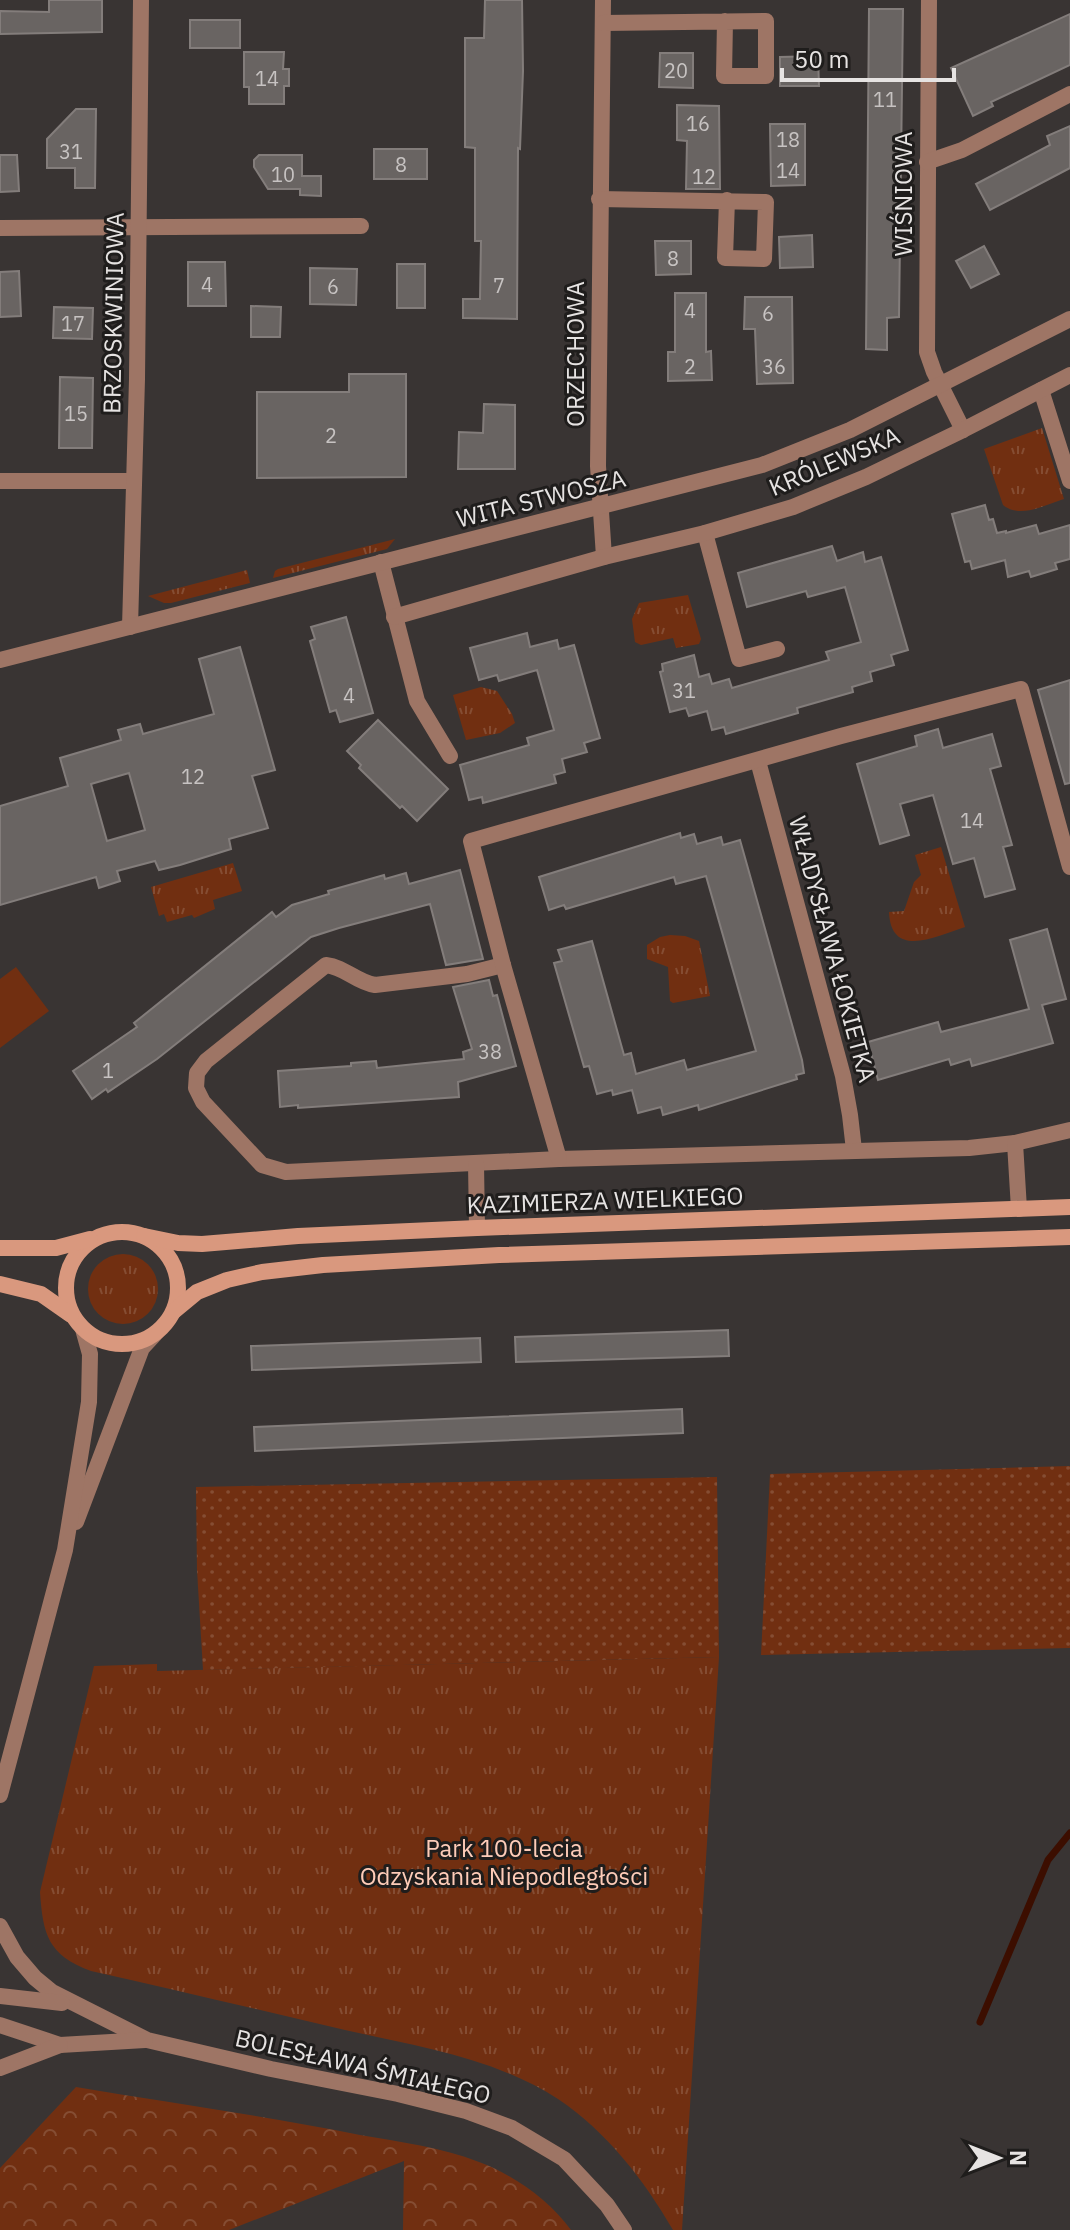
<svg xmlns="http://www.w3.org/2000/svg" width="1070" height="2230" font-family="'IBM Plex Sans',sans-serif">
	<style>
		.grass { fill: url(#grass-tufts) }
		.forest { fill: url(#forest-crowns) }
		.garden { fill: url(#garden-dots) }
		.pitch { fill: #712f11 }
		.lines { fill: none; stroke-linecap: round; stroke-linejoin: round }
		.stream { stroke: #3c0e00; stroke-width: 7 }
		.building { fill: #696462; stroke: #837d7b; stroke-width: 2; fill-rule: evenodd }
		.minor { stroke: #9e7565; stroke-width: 16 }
		.tertiary { stroke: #9e7565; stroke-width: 16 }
		.secondary { stroke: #d9987e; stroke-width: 16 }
		.labels { text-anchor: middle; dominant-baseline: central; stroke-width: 6; stroke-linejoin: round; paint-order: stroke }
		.number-label { font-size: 20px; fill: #c7c3c2 }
		.street-label { font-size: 24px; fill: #e6e3e2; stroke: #1f1d1c }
		.park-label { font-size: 24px; fill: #feccb8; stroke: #1f1d1c }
	</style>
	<defs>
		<pattern id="grass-tufts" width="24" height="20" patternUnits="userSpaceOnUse" patternTransform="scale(2)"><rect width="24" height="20" fill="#712f11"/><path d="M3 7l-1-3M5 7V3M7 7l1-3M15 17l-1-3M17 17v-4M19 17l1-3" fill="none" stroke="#854d33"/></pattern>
		<pattern id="forest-crowns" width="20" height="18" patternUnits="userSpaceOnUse" patternTransform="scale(2)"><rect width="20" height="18" fill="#712f11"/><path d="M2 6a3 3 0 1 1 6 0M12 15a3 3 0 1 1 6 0" fill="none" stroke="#854d33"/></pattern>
		<pattern id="garden-dots" width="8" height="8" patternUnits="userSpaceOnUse" patternTransform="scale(2)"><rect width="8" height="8" fill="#712f11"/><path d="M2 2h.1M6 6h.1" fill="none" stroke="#854d33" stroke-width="1.8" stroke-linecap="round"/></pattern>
	</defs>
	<rect width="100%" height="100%" fill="#393433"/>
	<!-- grass -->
	<g class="grass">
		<path d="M1042,428L1064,499C1045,505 1020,519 1003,505L984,449Z"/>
		<polygon points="395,539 387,549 273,578 275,571 278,569"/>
		<polygon points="247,570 250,583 171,603 164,603 148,596"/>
		<polygon points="688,595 701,639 699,644 676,648 673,638 641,645 635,642 632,619 639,603"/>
		<polygon points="481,687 497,691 512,714 515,723 500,733 466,740 453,695"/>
		<path d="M941,847L965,927C937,936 891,960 889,912L904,911L914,882L921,875L915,855Z"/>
		<polygon points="233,863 242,891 213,900 215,909 194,918 192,915 167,922 164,914 159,916 151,887"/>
		<polygon points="670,935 685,936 699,941 710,996 673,1003 670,1001 668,967 647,959 647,945 660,937"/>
		<circle cx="123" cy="1289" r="35"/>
		<path d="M719,1657L682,2230H673C644,2180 607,2132 558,2099C495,2058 417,2046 345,2030C260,2010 175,1990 91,1971C48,1955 43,1935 40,1892L94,1666L157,1664V1671Z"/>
	</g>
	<!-- forest -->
	<path class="forest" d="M76,2087C171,2103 266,2116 360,2135C400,2142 441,2147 479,2162C514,2175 549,2200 571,2230H403L404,2161L229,2230H0V2168Z"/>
	<!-- garden -->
	<g class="garden">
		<polygon points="1070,1466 1070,1648 761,1655 770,1474"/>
		<polygon points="717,1477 719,1657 203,1670 197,1570 196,1487"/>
	</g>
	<!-- pitch -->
	<polygon class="pitch" points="16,967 49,1011 0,1048 0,979"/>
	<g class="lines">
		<!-- stream -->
		<polyline class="stream" points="980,2022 1048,1860 1070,1833"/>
	</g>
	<!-- building -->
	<g class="building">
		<polygon points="49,0 102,0 102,32 0,34 0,11 49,12"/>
		<polygon points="485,0 522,0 523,71 520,149 518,148 517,319 463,318 463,299 480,299 481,241 475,241 475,148 465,147 465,38 484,38"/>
		<polygon points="869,9 903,9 899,317 887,318 887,350 866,349"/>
		<polygon points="1070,14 1070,65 991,102 993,106 973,116 951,68"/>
		<rect x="190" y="20" width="50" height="28"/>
		<polygon points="244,52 284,52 283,69 289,69 289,86 284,86 284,104 249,104 249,87 244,87"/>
		<polygon points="660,53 693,53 693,88 659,87"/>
		<polygon points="818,56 819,86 780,86 780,57"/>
		<polygon points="677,105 719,106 720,189 686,189 687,141 677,140"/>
		<polygon points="76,109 96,109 95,188 75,188 75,168 47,168 47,139"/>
		<polygon points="770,124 805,124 805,185 771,186"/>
		<polygon points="1070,126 1070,168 990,210 976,184 1050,145 1047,136"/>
		<rect x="374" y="149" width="53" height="30"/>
		<polygon points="0,155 17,155 19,191 0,192"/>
		<polygon points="259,155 302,155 302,176 321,176 321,196 300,195 300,189 268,189 254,167 254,160"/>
		<polygon points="812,235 813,267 780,268 779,237"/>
		<polygon points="655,241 691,241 691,274 656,275"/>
		<polygon points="984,246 999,274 971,288 956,261"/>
		<polygon points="188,262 225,262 226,306 188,306"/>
		<rect x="397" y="264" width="28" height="44"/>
		<polygon points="310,268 357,269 356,305 310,304"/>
		<polygon points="19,271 21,316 0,317 0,272"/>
		<polygon points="675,293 706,293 706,352 711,351 712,380 668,381 668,352 675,352"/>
		<polygon points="745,297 792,297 793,383 757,384 755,329 744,329"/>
		<polygon points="251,306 281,307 280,337 251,337"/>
		<polygon points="54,307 93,308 92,339 53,338"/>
		<polygon points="349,374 406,374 406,477 257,478 257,392 349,392"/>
		<polygon points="60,377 93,378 92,448 59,448"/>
		<polygon points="484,404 515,405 515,469 458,469 459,432 483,433"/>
		<polygon points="985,505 989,520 993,519 997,533 1006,531 1006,533 1036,525 1039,534 1070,525 1070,559 1055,563 1057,569 1031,577 1029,571 1008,577 1005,560 972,569 970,561 965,562 952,514"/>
		<polygon points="832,546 837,561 863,552 865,562 881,557 908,650 891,655 894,665 870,672 872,681 852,687 853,692 797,708 798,713 726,734 724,727 712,730 707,711 689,716 686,708 670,712 660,672 663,671 662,664 694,655 699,677 709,674 712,684 729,679 732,688 829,660 826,652 861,642 845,587 808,597 806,591 747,607 738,573"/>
		<polygon points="346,617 373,713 340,722 336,710 330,712 310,641 315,639 311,627"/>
		<polygon points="527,633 530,647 557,640 559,649 574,645 600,738 584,743 587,752 562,759 565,772 554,775 556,783 483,803 482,797 469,800 460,765 529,745 527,738 554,730 537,670 499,681 497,675 479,680 470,648"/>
		<path d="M240,647L275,770L252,776L268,828L229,839L231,849L180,865L159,870L155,861L117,871L120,881L99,888L96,877L0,905V806L68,786L60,758L121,740L118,730L140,724L143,734L214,714L199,659ZM129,773L145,830L107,841L91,784Z"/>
		<polygon points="1070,680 1070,783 1065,784 1038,690"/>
		<polygon points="378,720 448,789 417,821 402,806 400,808 359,768 361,765 347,751"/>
		<polygon points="938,729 943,748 992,734 1001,766 990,769 1012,845 1003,847 1015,889 985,897 974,858 953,864 933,795 900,804 909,835 880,844 857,764 917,746 915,736"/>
		<polygon points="680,833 681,838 694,834 697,844 721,837 723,845 740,840 802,1060 804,1073 796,1075 797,1079 699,1110 698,1105 663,1115 661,1107 638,1113 632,1090 613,1095 612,1090 597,1094 589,1066 584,1067 554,963 562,961 558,950 592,941 624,1055 631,1053 636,1074 684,1060 687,1070 756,1051 706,876 676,884 674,877 566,909 564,905 549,910 539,877"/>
		<polygon points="460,870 483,959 446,965 430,904 339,928 311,937 157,1059 108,1092 106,1089 92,1099 73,1071 137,1027 134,1023 272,912 276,917 292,905 329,894 328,891 384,875 385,879 406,873 409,884"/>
		<polygon points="1047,929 1066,999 1042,1005 1053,1043 972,1066 970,1059 951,1065 949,1059 878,1080 868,1042 938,1022 941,1032 1029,1009 1010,940"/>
		<polygon points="489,980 493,996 497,995 516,1066 458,1082 459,1097 298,1108 298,1105 280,1107 278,1071 351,1066 351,1063 376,1061 377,1068 464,1059 463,1052 472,1049 453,987"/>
		<polygon points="728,1330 729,1356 516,1362 515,1337"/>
		<polygon points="480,1338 481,1362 252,1370 251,1346"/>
		<polygon points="682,1409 683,1433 255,1451 254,1427"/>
	</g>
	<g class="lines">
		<!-- minor -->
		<g class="minor">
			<polyline points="603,0 598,466 604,557"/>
			<polyline points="929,0 927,352 934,372 963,430"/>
			<polyline points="603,23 766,21 766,76 724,76 725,21"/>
			<polyline points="927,162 962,150 1070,94"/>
			<polyline points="599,199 766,202 764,259 725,258 727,200"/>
			<polyline points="0,228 361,226"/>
			<polyline points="1041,390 1070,481"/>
			<polyline points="0,481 134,481"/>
			<polyline points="705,533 739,659 777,649"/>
			<polyline points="381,562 417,701 450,756"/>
			<polyline points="394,617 604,557 705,533 793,507 866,477 963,430 1070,375"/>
			<polyline points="130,627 137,379 141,0"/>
			<polyline points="758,761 843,1076 850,1115 854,1150"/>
			<path d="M503,965L467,974L375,985C356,982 345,967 326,965L206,1061L197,1073L196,1088L203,1102L262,1165L286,1172L559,1159L969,1148L1015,1143"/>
			<polyline points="559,1159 503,965 471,841 841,736 1021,689 1070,867"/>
			<polyline points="476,1163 477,1228"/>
			<polyline points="1019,1209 1015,1143 1070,1130"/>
			<polyline points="0,1926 17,1957 35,1978 52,1992 147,2040 271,2069 398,2094 466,2111 512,2128 564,2159 607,2205 624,2230"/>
			<polyline points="0,1996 62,2003"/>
			<polyline points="0,2025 60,2045 145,2040"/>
			<polyline points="0,2068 60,2045"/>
		</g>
		<!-- tertiary -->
		<g class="tertiary">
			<polyline points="0,660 762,465 850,430 1070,319"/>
			<polyline points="76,1522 142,1348 155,1334"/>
			<polyline points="0,1795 65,1550 89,1402 90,1354 83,1329"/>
		</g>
		<!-- secondary -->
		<g class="secondary">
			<circle cx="122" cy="1288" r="56"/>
			<polyline points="144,1236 178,1243 202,1244 298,1236 477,1228 1070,1207"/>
			<polyline points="0,1248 56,1248 90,1239"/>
			<polyline points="0,1284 41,1294 71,1315"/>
			<polyline points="174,1311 197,1292 227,1280 262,1272 323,1265 499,1255 1070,1237"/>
		</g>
	</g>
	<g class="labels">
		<!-- number labels -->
		<g class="number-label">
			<text x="676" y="70">20</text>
			<text x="267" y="78">14</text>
			<text x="885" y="99">11</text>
			<text x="698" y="123">16</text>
			<text x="788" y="139">18</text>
			<text x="71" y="151">31</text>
			<text x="401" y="164">8</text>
			<text x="788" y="170">14</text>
			<text x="283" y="174">10</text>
			<text x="704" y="176">12</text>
			<text x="673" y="258">8</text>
			<text x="207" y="284">4</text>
			<text x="499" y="285">7</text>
			<text x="333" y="286">6</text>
			<text x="690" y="310">4</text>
			<text x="768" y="313">6</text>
			<text x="73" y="323">17</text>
			<text x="690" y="366">2</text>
			<text x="774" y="366">36</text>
			<text x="76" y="413">15</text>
			<text x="331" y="435">2</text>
			<text x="684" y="690">31</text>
			<text x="349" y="695">4</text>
			<text x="193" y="776">12</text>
			<text x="972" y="820">14</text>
			<text x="490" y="1051">38</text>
			<text x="108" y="1070">1</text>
		</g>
		<!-- street labels -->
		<g class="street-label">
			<text transform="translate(903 194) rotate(-90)">WIŚNIOWA</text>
			<text transform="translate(113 313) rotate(-89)">BRZOSKWINIOWA</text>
			<text transform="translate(575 354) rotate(-90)">ORZECHOWA</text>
			<text transform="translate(834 461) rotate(-23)">KRÓLEWSKA</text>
			<text transform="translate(541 498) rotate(-14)">WITA STWOSZA</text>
			<text transform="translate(833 949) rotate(75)">WŁADYSŁAWA ŁOKIETKA</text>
			<text transform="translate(605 1200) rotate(-2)">KAZIMIERZA WIELKIEGO</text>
			<text transform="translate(363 2066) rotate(13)">BOLESŁAWA ŚMIAŁEGO</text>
		</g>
		<!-- park labels -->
		<g class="park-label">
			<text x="504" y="1848">Park 100-lecia<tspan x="504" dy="28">Odzyskania Niepodległości</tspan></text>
		</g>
	</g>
	<!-- north arrow -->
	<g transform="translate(998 2158) rotate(90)" stroke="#1f1d1c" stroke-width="6" paint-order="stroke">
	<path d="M0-6L14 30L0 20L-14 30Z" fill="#e6e3e2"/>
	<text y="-12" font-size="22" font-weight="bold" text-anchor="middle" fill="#e6e3e2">N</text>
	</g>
	<!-- scale -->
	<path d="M782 68v12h172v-12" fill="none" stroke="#e6e3e2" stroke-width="4"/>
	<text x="794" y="68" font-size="24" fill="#e6e3e2" stroke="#1f1d1c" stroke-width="6" paint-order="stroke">50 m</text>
</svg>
